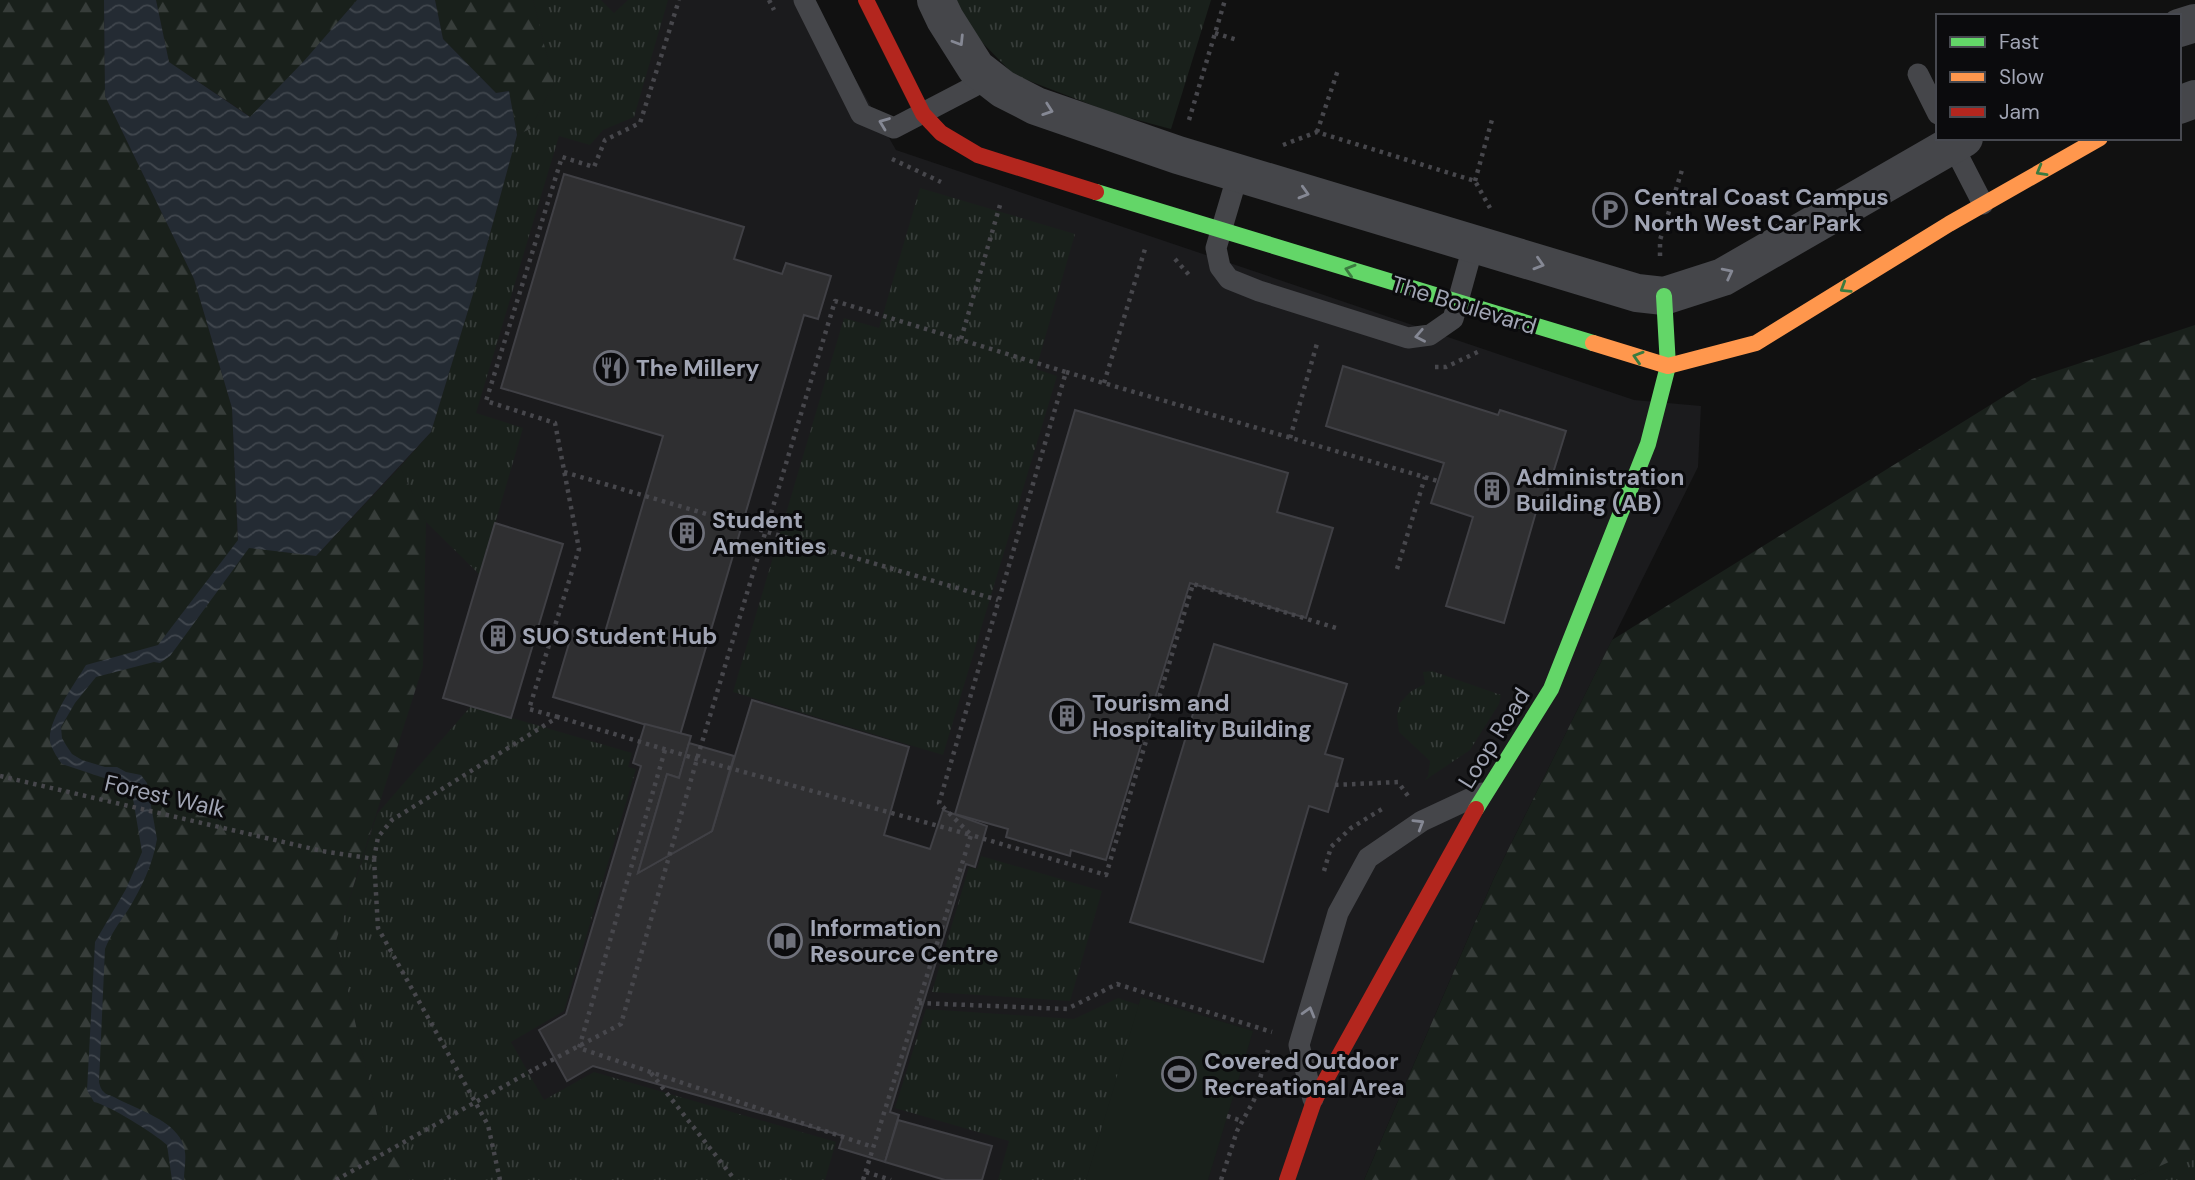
<svg xmlns="http://www.w3.org/2000/svg" width="2195" height="1180" font-family="'DM Sans',sans-serif">
	<style>
		.built { fill: #1b1b1d }
		.grass { fill: url(#grass-tufts) }
		.forest { fill: url(#forest-firs) }
		.pitch { fill: #19201b }
		.water { fill: url(#water-waves) }
		.building { fill: #2f2f31; stroke: #404045; stroke-width: 2 }
		.lines { fill: none; stroke-linecap: round; stroke-linejoin: round }
		.path { stroke: #47474c; stroke-width: 4.5; stroke-dasharray: 3.5 5; stroke-linecap: butt }
		.lane { stroke: #45464a; stroke-width: 21 }
		.street { stroke: #45464a; stroke-width: 38 }
		.fast { stroke: #63d668; stroke-width: 16 }
		.slow { stroke: #ff974d; stroke-width: 16 }
		.jam { stroke: #b3261e; stroke-width: 16 }
		.path-bridge { stroke: #47474c; stroke-width: 4.5; stroke-dasharray: 3.5 5; stroke-linecap: butt }
		.oneway { stroke: #858894 }
		.oneway2 { stroke: #3b7b3f }
		.labels { text-anchor: middle; dominant-baseline: central; stroke-width: 6; stroke-linejoin: round; paint-order: stroke }
		.poi-label { font-size: 23px; font-weight: bold; fill: #a1a5b4; stroke: #0b0b0d; text-anchor: start }
		.street-label { font-size: 23px; fill: #a1a5b4; stroke: #0b0b0d }
	</style>
	<defs>
		<pattern id="grass-tufts" width="24" height="20" patternUnits="userSpaceOnUse" patternTransform="scale(1.75)"><rect width="24" height="20" fill="#19201b"/><path d="M3 7l-1-3M5 7V3M7 7l1-3M15 17l-1-3M17 17v-4M19 17l1-3" fill="none" stroke="#373d3a"/></pattern>
		<pattern id="forest-firs" width="22" height="20" patternUnits="userSpaceOnUse" patternTransform="scale(1.75)"><rect width="22" height="20" fill="#19201b"/><path d="M5 1l3.5 6h-7zM16 11l3.5 6h-7z" fill="#373d3a"/></pattern>
		<pattern id="water-waves" width="16" height="10" patternUnits="userSpaceOnUse" patternTransform="scale(1.75)"><rect width="16" height="10" fill="#242b33"/><path d="M0 5q4-4 8 0t8 0" fill="none" stroke="#41474e"/></pattern>
	</defs>
	<rect width="100%" height="100%" fill="#111"/>
	<!-- built -->
	<polygon class="built" points="0,0 810,0 896,150 1634,400 1701,406 1698,467 1494,878 1364,1180 0,1180"/>
	<!-- grass -->
	<g class="grass">
		<polygon points="533,0 601,0 614,13 628,0 668,0 634,117 603,130 590,145 559,136 476,413 523,428 480,575 426,522 400,467 431,432 477,281 517,135 530,129 554,84"/>
		<polygon points="956,0 1211,0 1171,129 1115,114 1014,75 972,32"/>
		<polygon points="920,188 1075,234 1036,369 1057,376 943,755 733,692 844,318 879,328"/>
		<polygon points="1432,671 1501,695 1499,704 1470,750 1424,781 1428,776 1430,761 1399,732 1397,716 1400,703 1410,692 1425,684 1423,672"/>
		<polygon points="471,706 632,753 628,767 636,769 564,1011 511,1042 544,1100 594,1072 836,1142 825,1180 410,1180 378,1119 336,941 377,814"/>
		<polygon points="981,856 1102,891 1070,1001 932,992 969,867 977,869"/>
		<polygon points="1118,998 1139,1005 1086,1180 998,1180 1009,1141 895,1108 926,1009 1074,1019"/>
		<polygon points="2189,1152 2195,1155 2195,1180 2129,1180"/>
	</g>
	<!-- forest -->
	<g class="forest">
		<polygon points="0,0 104,0 105,96 194,279 232,408 238,546 316,556 400,467 426,522 423,666 336,941 378,1119 410,1180 0,1180"/>
		<polygon points="156,0 357,0 308,57 251,117 169,62"/>
		<polygon points="435,0 533,0 554,84 530,129 517,135 509,91 496,93 443,39"/>
		<polygon points="2195,325 2195,1155 2189,1153 2129,1180 1364,1180 1494,878 1612,640 2032,379"/>
	</g>
	<!-- pitch -->
	<polygon class="pitch" points="1141,997 1253,1031 1208,1180 1086,1180"/>
	<!-- water -->
	<path class="water" d="M104,0H156L169,62L250,117L304,61L357,0H435L443,39L496,93L509,91L517,135L477,281L431,432L316,556L249,548L170,656L160,663L154,662L96,677L75,703L61,727L62,738L66,745L72,754L82,760L105,767H117L126,772L141,775L147,783L157,839C153,864 141,889 128,910C119,923 111,934 105,949L99,1082C100,1086 101,1090 104,1092C106,1095 110,1095 114,1097C135,1109 177,1120 184,1147C187,1158 184,1168 184,1180H172L167,1145C155,1134 109,1105 94,1102L87,1090L95,942L126,889L142,852L131,787L62,764C58,759 53,751 51,745C43,726 76,682 86,665L158,645L238,540L232,408L194,279L105,96Z"/>
	<!-- building -->
	<g class="building">
		<polygon points="564,174 744,227 734,259 782,274 786,263 831,276 818,319 804,315 680,735 553,697 573,630 603,639 663,436 501,388"/>
		<polygon points="1343,366 1498,415 1500,410 1566,431 1545,499 1540,498 1504,623 1446,606 1473,517 1431,503 1444,463 1326,426"/>
		<polygon points="1075,410 1288,473 1277,512 1333,528 1306,618 1190,583 1106,860 1071,850 1070,856 1006,837 1008,829 955,814"/>
		<polygon points="495,523 563,544 511,718 443,698"/>
		<polygon points="1214,644 1347,684 1325,754 1343,759 1328,812 1309,806 1263,962 1130,922"/>
		<polygon points="752,700 909,747 884,835 930,849 943,810 987,826 975,867 966,864 890,1112 899,1115 885,1162 839,1148 843,1136 593,1066 567,1081 539,1030 566,1014 641,766 633,763 645,724 691,736 679,778 667,774 638,873 712,831"/>
		<polygon points="689,743 734,756 712,831 638,873 667,774 679,778"/>
		<polygon points="898,1120 992,1146 982,1180 945,1180 885,1162"/>
	</g>
	<g class="lines">
		<!-- path -->
		<g class="path">
			<polyline points="769,0 774,10"/>
			<polyline points="1215,33 1237,40"/>
			<polyline points="1189,120 1225,0"/>
			<polyline points="1317,132 1338,70"/>
			<polyline points="1283,145 1317,132 1475,181 1490,208"/>
			<polyline points="892,159 941,182"/>
			<polyline points="1475,181 1493,116"/>
			<polyline points="1660,256 1660,240 1682,170"/>
			<polyline points="1175,259 1190,276"/>
			<polyline points="961,339 1000,205 998,204"/>
			<polyline points="1435,367 1446,367 1482,350"/>
			<polyline points="1066,372 1438,481"/>
			<polyline points="1104,383 1145,249"/>
			<polyline points="1290,438 1318,340"/>
			<polyline points="564,472 998,600"/>
			<polyline points="1397,569 1425,477"/>
			<polyline points="558,717 529,709 579,549 555,423 486,401 562,157 594,167 605,140 640,123 679,0"/>
			<polyline points="665,750 579,1048 873,1147"/>
			<polyline points="0,776 322,851 374,859 378,928 488,1125 500,1180"/>
			<polyline points="1335,785 1398,782 1408,796"/>
			<polyline points="374,859 378,837 392,820 558,717 697,759 971,835 939,803 1066,372 835,301 697,759 621,1024 533,1070"/>
			<polyline points="1324,871 1331,847 1351,828 1382,809"/>
			<polyline points="919,1003 1067,1009 1117,984 1272,1032"/>
			<polyline points="651,1073 735,1180"/>
			<polyline points="1227,1116 1242,1121"/>
			<polyline points="866,1172 891,1180"/>
			<polyline points="863,1180 971,835 1106,875 1193,584 1336,628"/>
			<polyline points="1221,1180 1237,1131 1254,1100 1268,1050"/>
		</g>
		<!-- lane -->
		<g class="lane">
			<polyline points="804,0 861,114 894,128 988,79"/>
			<polyline points="1918,74 1938,114"/>
			<polyline points="1949,138 1983,204"/>
			<polyline points="1238,174 1216,248 1220,267 1229,279 1259,291 1408,338 1430,335 1453,319 1474,243"/>
			<polyline points="1313,1099 1299,1045 1338,913 1368,858 1422,821 1482,793"/>
		</g>
		<!-- street -->
		<g class="street">
			<polyline points="936,0 945,19 976,68 1003,89 1036,106 1178,155 1637,293 1664,296 1723,277 1964,138"/>
			<polyline points="2179,28 2195,23"/>
			<polyline points="2179,105 2195,99"/>
		</g>
		<!-- fast -->
		<g class="fast">
			<polyline points="1096,192 1593,343"/>
			<polyline points="1476,809 1551,689 1648,444 1668,366 1664,296"/>
		</g>
		<!-- slow -->
		<polyline class="slow" points="1593,343 1668,366 1756,343 1949,224 2100,138"/>
		<!-- jam -->
		<g class="jam">
			<polyline points="866,0 923,114 941,133 978,155 1096,192"/>
			<polyline points="1287,1180 1314,1101 1476,809"/>
		</g>
		<!-- path-bridge -->
		<polyline class="path-bridge" points="336,1180 533,1070"/>
	</g>
	<!-- one-way arrows -->
	<defs><path id="oneway-chevron" d="M-2-3.5L2.5 0L-2 3.5" fill="none" stroke-width="1.6" stroke-linecap="round" stroke-linejoin="round" transform="scale(1.75)"/></defs>
	<g class="oneway">
		<use href="#oneway-chevron" transform="translate(959 41) rotate(58)"/>
		<use href="#oneway-chevron" transform="translate(1048 110) rotate(19)"/>
		<use href="#oneway-chevron" transform="translate(884 123) rotate(-159)"/>
		<use href="#oneway-chevron" transform="translate(1304 193) rotate(16)"/>
		<use href="#oneway-chevron" transform="translate(1539 264) rotate(17)"/>
		<use href="#oneway-chevron" transform="translate(1728 273) rotate(-27)"/>
		<use href="#oneway-chevron" transform="translate(1420 336) rotate(169)"/>
		<use href="#oneway-chevron" transform="translate(1419 824) rotate(-31)"/>
		<use href="#oneway-chevron" transform="translate(1309 1012) rotate(-74)"/>
	</g>
	<g class="oneway2">
		<use href="#oneway-chevron" transform="translate(2041 171) rotate(150)"/>
		<use href="#oneway-chevron" transform="translate(1350 270) rotate(-163)"/>
		<use href="#oneway-chevron" transform="translate(1845 288) rotate(148)"/>
		<use href="#oneway-chevron" transform="translate(1638 357) rotate(-163)"/>
	</g>
	<!-- icons -->
	<defs>
		<g id="parking-ring" transform="scale(1.75)"><circle r="9.5" fill="#0b0b0d" stroke="#6f717b" stroke-width="1.5"/><path d="M-3.5-5.5H1a3.5 3.5 0 0 1 0 7H-1V5.5H-3.5ZM-1-3.4V-.6H.8a1.4 1.4 0 0 0 0-2.8Z" fill="#6f717b"/></g>
		<g id="restaurant-ring" transform="scale(1.75)"><circle r="9.5" fill="#0b0b0d" stroke="#6f717b" stroke-width="1.5"/><path d="M-5-6h1v4h1v-4h1v4h1v-4h1v5L-1.5 .5V6h-2V.5L-5-1ZM5-6V6H3V1.5H1.5Q1.5-4 5-6Z" fill="#6f717b"/></g>
		<g id="building-ring" transform="scale(1.75)"><circle r="9.5" fill="#0b0b0d" stroke="#6f717b" stroke-width="1.5"/><path d="M-4-6H4V6H1V3H-1V6H-4ZM-2.5-4.3h1.7v1.8h-1.7ZM.8-4.3h1.7v1.8H.8ZM-2.5-1h1.7V.8h-1.7ZM.8-1h1.7V.8H.8Z" fill="#6f717b"/></g>
		<g id="library-ring" transform="scale(1.75)"><circle r="9.5" fill="#0b0b0d" stroke="#6f717b" stroke-width="1.5"/><path d="M-6-4Q-3-5.5-.7-3.5V5Q-3 3-6 4ZM6-4Q3-5.5 .7-3.5V5Q3 3 6 4Z" fill="#6f717b"/></g>
		<g id="stadium-ring" transform="scale(1.75)"><circle r="9.5" fill="#0b0b0d" stroke="#6f717b" stroke-width="1.5"/><path d="M0-5a6.5 5 0 1 0 0 10a6.5 5 0 1 0 0-10ZM-3.5-1.8h7v3.6h-7Z" fill="#6f717b"/></g>
	</defs>
	<g fill-rule="evenodd">
		<use href="#parking-ring" x="1610" y="210"/>
		<use href="#restaurant-ring" x="611" y="368"/>
		<use href="#building-ring" x="1492" y="490"/>
		<use href="#building-ring" x="687" y="533"/>
		<use href="#building-ring" x="498" y="636"/>
		<use href="#building-ring" x="1067" y="716"/>
		<use href="#library-ring" x="785" y="941"/>
		<use href="#stadium-ring" x="1179" y="1074"/>
	</g>
	<g class="labels">
		<!-- poi labels -->
		<g class="poi-label">
			<text x="1634" y="197">Central Coast Campus<tspan x="1634" dy="26">North West Car Park</tspan></text>
			<text x="636" y="368">The Millery</text>
			<text x="1516" y="477">Administration<tspan x="1516" dy="26">Building (AB)</tspan></text>
			<text x="712" y="520">Student<tspan x="712" dy="26">Amenities</tspan></text>
			<text x="522" y="636">SUO Student Hub</text>
			<text x="1092" y="703">Tourism and<tspan x="1092" dy="26">Hospitality Building</tspan></text>
			<text x="810" y="928">Information<tspan x="810" dy="26">Resource Centre</tspan></text>
			<text x="1204" y="1061">Covered Outdoor<tspan x="1204" dy="26">Recreational Area</tspan></text>
		</g>
		<!-- street labels -->
		<g class="street-label">
			<text transform="translate(1464 305) rotate(17)">The Boulevard</text>
			<text transform="translate(1494 738) rotate(-58)">Loop Road</text>
			<text transform="translate(165 796) rotate(13)">Forest Walk</text>
		</g>
	</g>
	<!-- legend -->
	<rect x="1936" y="14" width="245" height="126" fill="#0b0b0d" stroke="#474950" stroke-width="2"/>
	<rect x="1950" y="37" width="35" height="10" fill="#63d668" stroke="#474950" stroke-width="2"/>
	<text x="1999" y="49" font-size="21" fill="#a1a5b4">Fast</text>
	<rect x="1950" y="72" width="35" height="10" fill="#ff974d" stroke="#474950" stroke-width="2"/>
	<text x="1999" y="84" font-size="21" fill="#a1a5b4">Slow</text>
	<rect x="1950" y="107" width="35" height="10" fill="#b3261e" stroke="#474950" stroke-width="2"/>
	<text x="1999" y="119" font-size="21" fill="#a1a5b4">Jam</text>
</svg>
